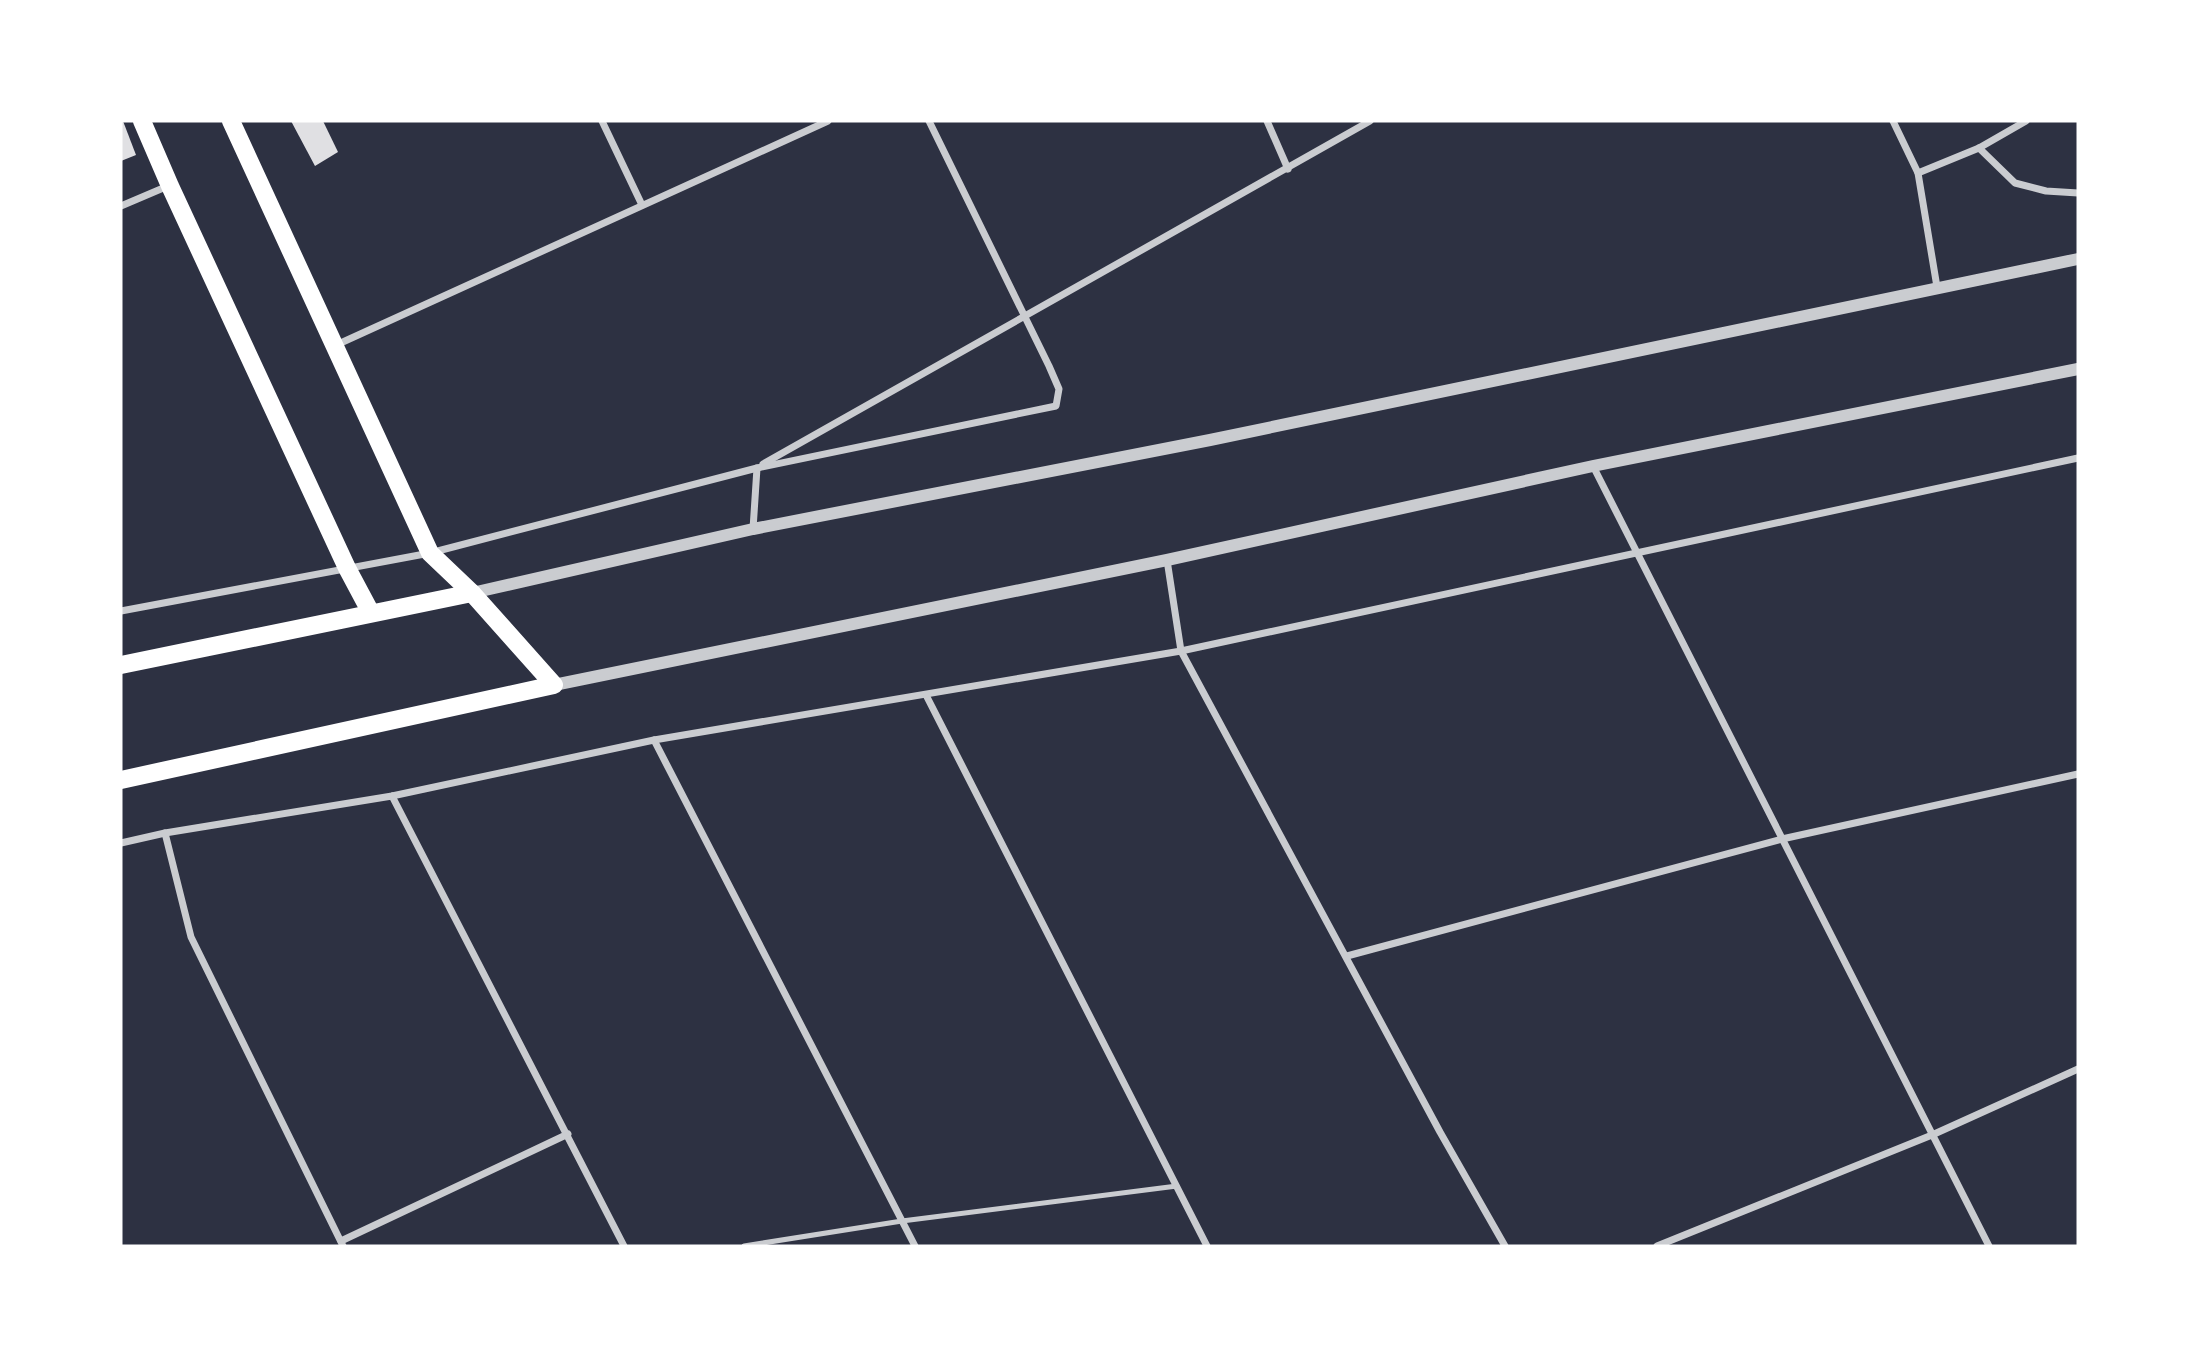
<svg xmlns="http://www.w3.org/2000/svg" width="2199" height="1367" font-family="Manrope,sans-serif">
	<style>
		.building { fill: #e0e0e3 }
		.lines { fill: none; stroke-linecap: round; stroke-linejoin: round }
		.service { stroke: #caccd0; stroke-width: 5 }
		.minor { stroke: #caccd0; stroke-width: 7 }
		.tertiary { stroke: #caccd0; stroke-width: 12 }
		.primary { stroke: #fff; stroke-width: 18 }
	</style>
	<rect width="100%" height="100%" fill="#2d3142"/>
	<!-- building -->
	<g class="building">
		<polygon points="121,121 123,121 136,155 121,161"/>
		<polygon points="291,121 323,121 338,152 315,166"/>
	</g>
	<g class="lines">
		<!-- service -->
		<polyline class="service" points="744,1246 902,1221 1177,1186"/>
		<!-- minor -->
		<g class="minor">
			<polyline points="602,121 642,205"/>
			<polyline points="1267,121 1288,169"/>
			<polyline points="1893,121 1918,173 1937,287"/>
			<polyline points="1979,148 2015,183 2046,191 2078,193"/>
			<polyline points="1918,173 1979,148 2026,121"/>
			<polyline points="121,206 168,186"/>
			<polyline points="334,346 828,121"/>
			<polyline points="763,464 1370,121"/>
			<polyline points="1593,466 1989,1246"/>
			<polyline points="753,529 757,468"/>
			<polyline points="1167,560 1181,651 1440,1132 1505,1246"/>
			<polyline points="121,611 430,553 757,468 1056,406 1059,389 1049,366 929,121"/>
			<polyline points="926,695 1207,1246"/>
			<polyline points="654,740 915,1246"/>
			<polyline points="392,796 624,1246"/>
			<polyline points="165,833 191,937 343,1246"/>
			<polyline points="121,843 165,833 392,796 654,740 1181,651 2078,458"/>
			<polyline points="1347,956 1782,839 2078,774"/>
			<polyline points="341,1241 568,1134"/>
			<polyline points="1657,1246 1932,1135 2078,1069"/>
		</g>
		<!-- tertiary -->
		<g class="tertiary">
			<polyline points="472,593 753,529 1210,440 2078,259"/>
			<polyline points="554,685 1167,560 1593,466 2078,369"/>
		</g>
		<!-- primary -->
		<g class="primary">
			<polyline points="142,121 170,186 347,568 371,613"/>
			<polyline points="121,665 472,593"/>
			<polyline points="121,780 554,685 472,593 430,553 231,121"/>
		</g>
	</g>
	<!-- border -->
	<rect width="2199" height="1367" fill="none" stroke="#ffffff" stroke-width="245"/>
</svg>
